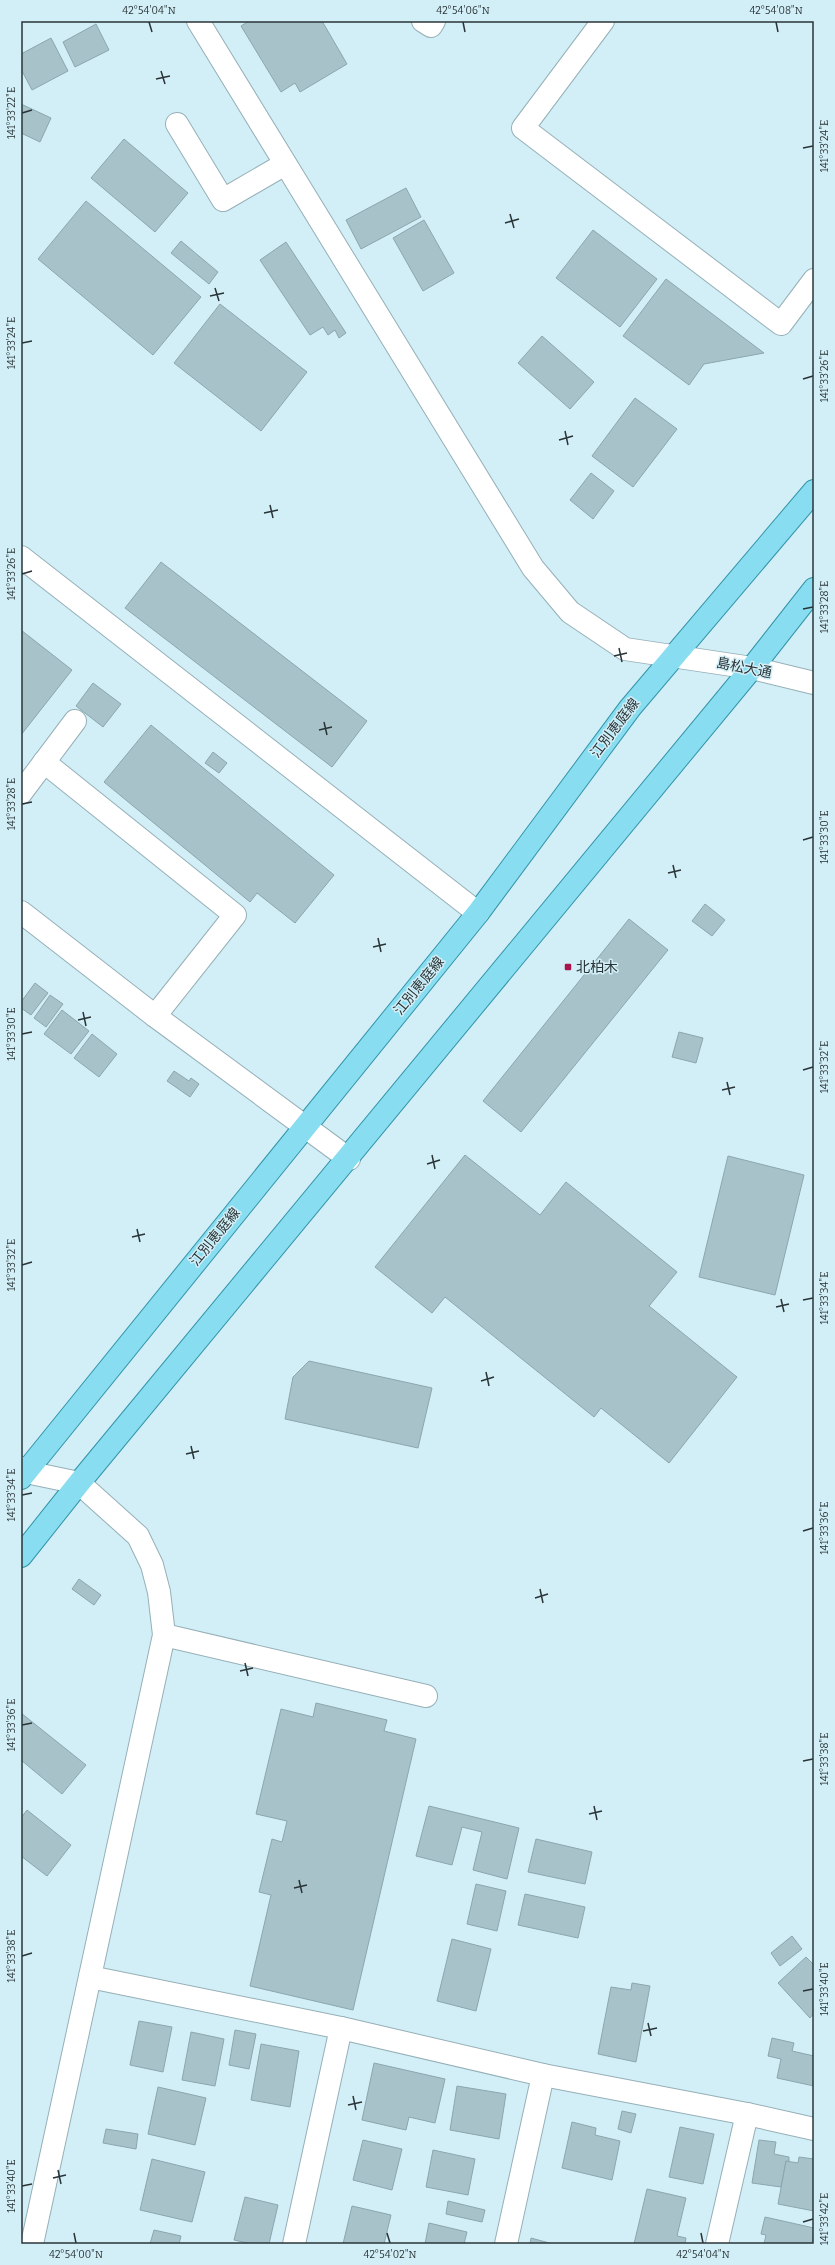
<svg xmlns="http://www.w3.org/2000/svg" width="835" height="2265" font-family="Bitter,'Noto Sans JP',serif">
	<style>
		.building { fill: #a8c2ca; stroke: #8ca6ae }
		.lines { fill: none; stroke-linecap: round; stroke-linejoin: round }
		.minor-casing { stroke: #96b0b8; stroke-width: 24 }
		.major-casing { stroke: #3394a9; stroke-width: 24 }
		.minor { stroke: #fff; stroke-width: 22 }
		.major { stroke: #88ddf1; stroke-width: 22 }
		.ticks { fill: none; stroke: #293437; stroke-width: 1.5 }
		.poi-dot { fill: #a8144b; stroke: #d2eef6; stroke-width: 1.5 }
		.labels { text-anchor: middle; dominant-baseline: central; stroke-width: 3; stroke-linejoin: round; paint-order: stroke }
		.street-label { font-size: 14px; fill: #293437; stroke: #d2eef6 }
		.poi-label { font-size: 14px; fill: #293437; stroke: #d2eef6; text-anchor: start }
		.neatline { fill: none; stroke: #293437; stroke-width: 1.5 }
		.ticks-label { font-size: 10px; text-anchor: middle; fill: #293437 }
	</style>
	<rect width="100%" height="100%" fill="#d2eef6"/>
	<!-- building -->
	<g class="building">
		<polygon points="249,21 322,21 347,64 300,92 295,83 281,92 241,26"/>
		<polygon points="96,24 109,50 75,67 63,42"/>
		<polygon points="51,38 68,71 32,90 21,69 21,54"/>
		<polygon points="21,104 51,118 40,142 21,133"/>
		<polygon points="124,139 188,193 155,232 91,178"/>
		<polygon points="406,188 421,217 361,249 346,220"/>
		<polygon points="86,201 201,297 153,355 38,259"/>
		<polygon points="424,220 454,273 423,291 393,238"/>
		<polygon points="593,230 657,279 620,327 556,278"/>
		<polygon points="181,241 218,272 209,284 171,253"/>
		<polygon points="286,242 346,333 339,338 335,330 328,335 323,327 310,335 260,260"/>
		<polygon points="666,279 764,353 704,364 689,385 623,336"/>
		<polygon points="220,304 307,372 261,431 174,363"/>
		<polygon points="542,336 594,382 570,409 518,363"/>
		<polygon points="635,398 677,429 633,487 592,456"/>
		<polygon points="591,473 614,491 593,519 570,500"/>
		<polygon points="161,562 367,721 332,767 125,608"/>
		<polygon points="21,630 72,670 21,735"/>
		<polygon points="93,683 121,704 103,727 76,706"/>
		<polygon points="151,725 334,875 295,923 257,893 250,902 104,782"/>
		<polygon points="213,752 227,763 219,773 205,763"/>
		<polygon points="705,904 725,920 712,936 692,921"/>
		<polygon points="629,919 668,950 521,1132 483,1101"/>
		<polygon points="35,983 48,993 31,1015 21,1008 21,1002"/>
		<polygon points="50,995 63,1004 46,1027 34,1018"/>
		<polygon points="62,1010 89,1031 71,1054 44,1034"/>
		<polygon points="679,1032 703,1038 696,1063 672,1057"/>
		<polygon points="92,1034 117,1054 99,1077 74,1058"/>
		<polygon points="174,1071 189,1081 191,1078 199,1084 190,1097 167,1081"/>
		<polygon points="465,1155 540,1215 566,1182 677,1272 649,1306 737,1377 669,1463 601,1408 594,1417 445,1297 432,1313 375,1267"/>
		<polygon points="728,1156 804,1175 775,1295 699,1277"/>
		<polygon points="309,1361 432,1388 418,1448 285,1419 293,1377"/>
		<polygon points="79,1579 101,1595 94,1605 72,1589"/>
		<polygon points="316,1703 387,1720 384,1731 416,1739 353,2010 250,1986 271,1895 259,1892 272,1839 282,1842 287,1821 256,1814 281,1709 313,1717"/>
		<polygon points="21,1713 86,1765 62,1794 21,1760"/>
		<polygon points="429,1806 519,1828 507,1879 473,1870 482,1832 462,1827 452,1865 416,1856"/>
		<polygon points="27,1810 71,1845 47,1876 21,1856 21,1818"/>
		<polygon points="536,1839 592,1852 585,1884 528,1872"/>
		<polygon points="476,1884 506,1891 497,1931 467,1924"/>
		<polygon points="525,1894 585,1907 578,1938 518,1925"/>
		<polygon points="792,1936 802,1949 780,1966 771,1953"/>
		<polygon points="452,1939 491,1949 476,2011 437,2001"/>
		<polygon points="806,1957 814,1965 814,2013 810,2018 778,1983"/>
		<polygon points="632,1983 650,1986 636,2062 598,2054 611,1987 631,1990"/>
		<polygon points="139,2021 172,2027 163,2072 130,2065"/>
		<polygon points="235,2030 256,2034 249,2069 229,2065"/>
		<polygon points="191,2032 224,2039 215,2086 182,2080"/>
		<polygon points="772,2038 794,2043 792,2051 814,2056 814,2086 777,2078 781,2059 768,2056"/>
		<polygon points="261,2044 299,2051 290,2107 251,2100"/>
		<polygon points="374,2063 445,2079 435,2123 409,2117 406,2130 362,2120"/>
		<polygon points="457,2086 506,2094 499,2139 450,2130"/>
		<polygon points="158,2087 206,2098 195,2145 148,2134"/>
		<polygon points="622,2111 636,2114 631,2133 618,2129"/>
		<polygon points="572,2122 596,2128 595,2135 620,2141 612,2180 562,2168"/>
		<polygon points="680,2127 714,2134 703,2184 669,2177"/>
		<polygon points="106,2129 138,2134 136,2149 103,2143"/>
		<polygon points="363,2140 402,2149 392,2190 353,2180"/>
		<polygon points="759,2140 776,2142 774,2154 789,2157 789,2162 786,2161 781,2187 752,2183"/>
		<polygon points="433,2150 475,2159 468,2195 426,2187"/>
		<polygon points="799,2157 814,2159 814,2211 778,2204 786,2161 798,2163"/>
		<polygon points="152,2159 205,2172 192,2222 140,2210"/>
		<polygon points="647,2189 686,2198 677,2236 686,2238 685,2244 634,2244"/>
		<polygon points="245,2197 278,2205 269,2244 252,2244 234,2240"/>
		<polygon points="448,2201 485,2210 482,2222 446,2214"/>
		<polygon points="352,2206 391,2215 384,2244 343,2244"/>
		<polygon points="765,2217 814,2228 812,2244 764,2244 766,2235 761,2234"/>
		<polygon points="429,2223 467,2232 464,2244 425,2244"/>
		<polygon points="154,2230 181,2236 179,2244 150,2244"/>
		<polygon points="531,2238 553,2244 530,2244"/>
	</g>
	<g class="lines">
		<!-- minor casing -->
		<g class="minor-casing">
			<g id="minor">
				<polyline points="198,21 533,568 570,612 625,649 752,668 814,683"/>
				<polyline points="423,21 431,26 434,21"/>
				<polyline points="603,21 523,128 781,324 814,280"/>
				<polyline points="177,124 223,200 285,164"/>
				<polyline points="21,557 478,913"/>
				<polyline points="44,762 235,915 155,1016"/>
				<polyline points="21,793 75,721"/>
				<polyline points="21,912 155,1016 349,1159"/>
				<polyline points="21,1468 26,1472 79,1483 138,1536 152,1565 159,1592 164,1635 32,2244"/>
				<polyline points="164,1635 426,1696"/>
				<polyline points="90,1977 341,2028 543,2075 747,2114 814,2129"/>
				<polyline points="294,2244 341,2028"/>
				<polyline points="506,2244 543,2075"/>
				<polyline points="717,2244 747,2114"/>
			</g>
		</g>
		<!-- major casing -->
		<g class="major-casing">
			<g id="major">
				<polyline points="21,1478 478,913 630,708 814,491"/>
				<polyline points="21,1556 79,1483 752,668 814,589"/>
			</g>
		</g>
		<!-- minor -->
		<use href="#minor" class="minor"/>
		<!-- major -->
		<use href="#major" class="major"/>
	</g>
	<!-- ticks -->
	<path class="ticks" d="M149,22L152,32M463,22L465,32M776,22L778,32M161,71L165,84M156,79L170,76M22,113L32,110M803,148L813,146M510,214L514,228M505,223L519,219M215,288L219,301M210,296L224,293M22,343L32,341M803,379L813,376M565,431L568,445M559,440L573,436M270,505L273,518M264,513L278,510M22,574L32,571M803,609L813,607M619,648L622,662M614,656L627,653M324,722L327,735M319,730L332,727M22,804L32,802M803,840L813,837M673,865L676,878M668,873L681,870M378,938L381,952M373,947L386,944M83,1012L86,1026M78,1020L91,1017M22,1034L32,1032M803,1070L813,1067M727,1082L730,1095M722,1090L735,1087M432,1155L435,1169M427,1164L440,1160M137,1229L140,1242M132,1237L145,1234M22,1265L32,1262M781,1299L784,1312M803,1300L813,1298M776,1307L789,1304M486,1372L489,1386M481,1381L494,1377M191,1446L194,1459M186,1454L199,1451M22,1495L32,1493M803,1531L813,1528M540,1589L543,1603M535,1598L548,1594M245,1663L248,1676M240,1671L253,1668M22,1725L32,1723M803,1761L813,1759M594,1806L597,1820M589,1814L602,1811M299,1880L302,1893M294,1888L307,1885M22,1956L32,1953M803,1991L813,1989M648,2023L651,2036M643,2031L657,2028M353,2096L356,2110M348,2105L362,2102M58,2170L61,2184M53,2178L66,2175M22,2186L32,2184M803,2222L813,2219M74,2233L76,2243M387,2233L390,2243M701,2233L703,2243"/>
	<!-- markers -->
	<rect class="poi-dot" x="564" y="963" width="8" height="8" rx="2"/>
	<g class="labels">
		<!-- street labels -->
		<g class="street-label">
			<text transform="translate(744 668) rotate(11)">島松大通</text>
			<text transform="translate(615 728) rotate(-53)">江別恵庭線</text>
			<text transform="translate(419 986) rotate(-51)">江別恵庭線</text>
			<text transform="translate(215 1237) rotate(-51)">江別恵庭線</text>
		</g>
		<!-- poi labels -->
		<g class="poi-label">
			<text x="576" y="967">北柏木</text>
		</g>
	</g>
	<!-- border -->
	<rect width="835" height="2265" fill="none" stroke="#d2eef6" stroke-width="44"/>
	<rect x="22" y="22" width="791" height="2221" class="neatline"/>
	<g class="ticks-label">
		<text x="149" y="14">42°54'04"N</text>
		<text x="463" y="14">42°54'06"N</text>
		<text x="776" y="14">42°54'08"N</text>
		<text transform="translate(11 113) rotate(-90)" y="4">141°33'22"E</text>
		<text transform="translate(824 146) rotate(-90)" y="4">141°33'24"E</text>
		<text transform="translate(11 343) rotate(-90)" y="4">141°33'24"E</text>
		<text transform="translate(824 376) rotate(-90)" y="4">141°33'26"E</text>
		<text transform="translate(11 574) rotate(-90)" y="4">141°33'26"E</text>
		<text transform="translate(824 607) rotate(-90)" y="4">141°33'28"E</text>
		<text transform="translate(11 804) rotate(-90)" y="4">141°33'28"E</text>
		<text transform="translate(824 837) rotate(-90)" y="4">141°33'30"E</text>
		<text transform="translate(11 1034) rotate(-90)" y="4">141°33'30"E</text>
		<text transform="translate(824 1067) rotate(-90)" y="4">141°33'32"E</text>
		<text transform="translate(11 1265) rotate(-90)" y="4">141°33'32"E</text>
		<text transform="translate(824 1298) rotate(-90)" y="4">141°33'34"E</text>
		<text transform="translate(11 1495) rotate(-90)" y="4">141°33'34"E</text>
		<text transform="translate(824 1528) rotate(-90)" y="4">141°33'36"E</text>
		<text transform="translate(11 1725) rotate(-90)" y="4">141°33'36"E</text>
		<text transform="translate(824 1759) rotate(-90)" y="4">141°33'38"E</text>
		<text transform="translate(11 1956) rotate(-90)" y="4">141°33'38"E</text>
		<text transform="translate(824 1989) rotate(-90)" y="4">141°33'40"E</text>
		<text transform="translate(11 2186) rotate(-90)" y="4">141°33'40"E</text>
		<text transform="translate(824 2219) rotate(-90)" y="4">141°33'42"E</text>
		<text x="76" y="2258">42°54'00"N</text>
		<text x="390" y="2258">42°54'02"N</text>
		<text x="703" y="2258">42°54'04"N</text>
	</g>
</svg>
